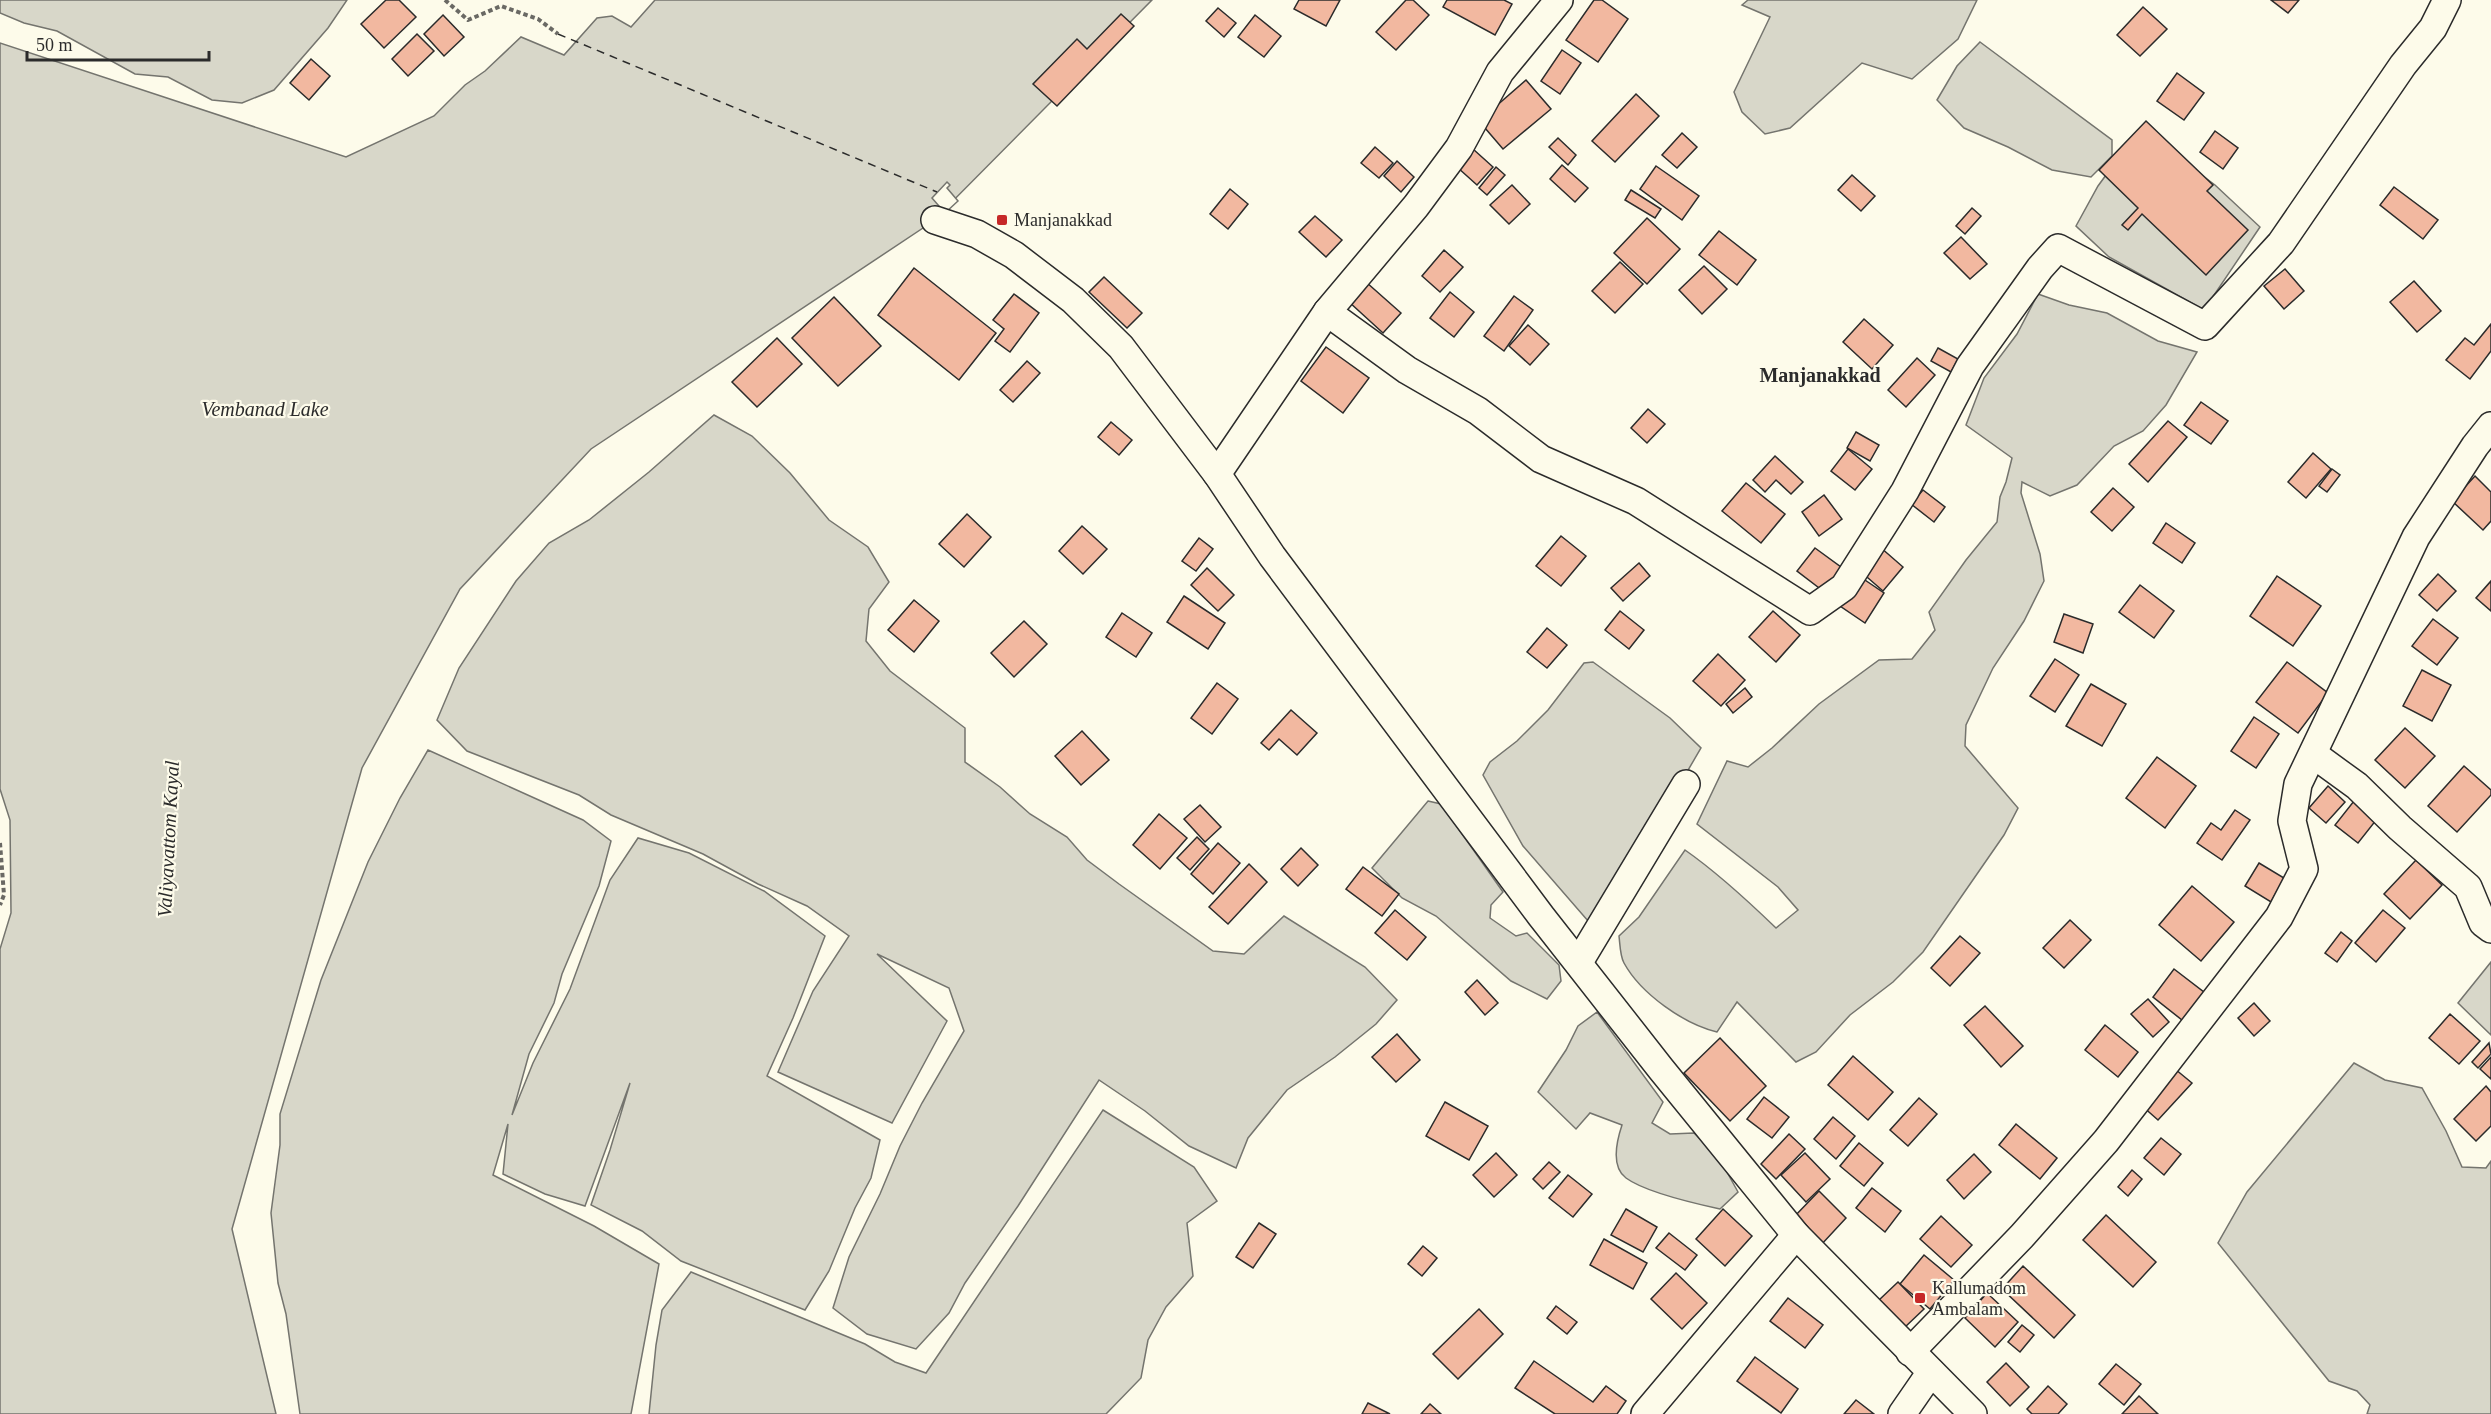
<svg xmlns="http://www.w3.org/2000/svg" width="2491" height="1414" font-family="Georgia,serif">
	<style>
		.water { fill: #d8d7c9; stroke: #74746e; stroke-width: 1.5 }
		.pier { fill: #fdfbea; stroke: #74746e; stroke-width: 1.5 }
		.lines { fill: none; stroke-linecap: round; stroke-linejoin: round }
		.ferry { stroke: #2b2b2b; stroke-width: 1.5; stroke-dasharray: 8 6; stroke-linecap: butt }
		.building { fill: #f2b8a0; stroke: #2b2b2b; stroke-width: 1.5 }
		.minor-casing { stroke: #2b2b2b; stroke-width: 30 }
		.path { stroke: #6a6964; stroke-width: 4; stroke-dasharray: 4.5 3; stroke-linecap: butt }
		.minor { stroke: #fdfbea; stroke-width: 27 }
		.poi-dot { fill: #c62828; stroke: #fdfbea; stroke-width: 2 }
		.labels { text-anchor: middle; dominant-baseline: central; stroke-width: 4.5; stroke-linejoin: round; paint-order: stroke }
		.poi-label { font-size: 18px; fill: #2b2b2b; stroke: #fdfbea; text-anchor: start }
		.neighbourhood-label { font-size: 20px; font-weight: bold; fill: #2b2b2b; stroke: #fdfbea }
		.water-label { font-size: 20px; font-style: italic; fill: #2b2b2b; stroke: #fdfbea }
	</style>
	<rect width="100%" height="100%" fill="#fdfbea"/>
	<!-- water -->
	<g class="water">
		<polygon points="0,0 347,0 328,28 274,90 242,103 212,100 168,77 135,74 57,31 24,23 0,13"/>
		<polygon points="655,0 1152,0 932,222 591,449 460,589 362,768 232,1229 276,1414 0,1414 0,949 11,913 10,820 0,789 0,43 346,157 434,116 465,85 485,71 521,37 564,55 597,18 612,16 631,27"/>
		<polygon points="1748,0 1977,0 1958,39 1912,79 1862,63 1790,128 1765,134 1742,112 1734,92 1770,17 1742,5"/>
		<polygon points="1980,42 2112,140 2112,156 2091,177 2052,170 2008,147 1964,128 1937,100 1957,66"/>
		<polygon points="2136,134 2180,159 2215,185 2260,227 2204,310 2109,257 2076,226 2098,186"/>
		<path d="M2038,294L2069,305L2107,313L2158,341L2197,352L2166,405L2143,431L2114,446L2077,485L2050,496L2022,482L2021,493L2040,554L2044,581L2024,621L1993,668L1966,725L1965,746L2018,808L2004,835L1923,952L1893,982L1850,1015L1816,1052L1796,1062L1737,1002L1717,1032C1684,1024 1641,994 1624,963C1620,956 1620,944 1619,936L1639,917L1685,850C1718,873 1747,900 1776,928L1798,910L1778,887L1697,824L1727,761L1748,767L1772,748L1819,704L1879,660L1912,659L1935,630L1929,612L1966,560L1997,522L2000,497L2006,482L2012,458L1966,425L1984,378L2017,334Z"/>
		<polygon points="714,415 752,436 790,473 829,520 868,547 889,582 869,609 866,641 890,671 965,728 965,762 1000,787 1030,814 1067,837 1087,860 1119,884 1213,951 1244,954 1284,916 1365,967 1397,1000 1376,1024 1335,1057 1287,1090 1248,1138 1236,1168 1189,1146 1145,1111 1099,1080 1018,1206 965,1283 949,1313 916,1349 867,1334 833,1308 849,1257 880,1194 900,1146 922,1103 964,1031 949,988 877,954 947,1021 892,1123 778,1072 813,991 849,936 807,906 758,884 703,854 611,815 579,795 467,751 437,720 459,668 516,581 549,543 589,520 649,472"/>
		<polygon points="1593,662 1670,718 1701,748 1595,929 1523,846 1483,775 1490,762 1517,741 1548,710 1584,663"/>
		<polygon points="428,750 583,820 611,841 599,886 562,974 554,1003 529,1054 512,1115 533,1063 570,989 610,880 638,838 689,853 764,891 825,936 793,1018 767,1076 880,1140 871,1178 855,1208 829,1271 805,1310 681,1261 642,1231 591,1205 610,1150 630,1083 585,1206 545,1194 503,1174 508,1124 493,1175 594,1226 659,1264 631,1414 300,1414 286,1314 278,1283 271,1213 280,1145 280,1114 321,980 368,862 400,798"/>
		<polygon points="1428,801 1441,804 1503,892 1491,905 1490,918 1516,936 1527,933 1559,965 1561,981 1547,999 1511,981 1436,916 1402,898 1372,868"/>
		<polygon points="2491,962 2491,1035 2458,1003"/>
		<path d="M1597,1012L1663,1102L1652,1123L1670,1134L1694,1133L1718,1156L1738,1192L1720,1209C1697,1204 1645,1192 1626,1178C1610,1166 1617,1140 1622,1125L1590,1113L1576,1129L1538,1092L1566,1050L1578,1026Z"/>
		<polygon points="2354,1063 2385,1080 2422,1088 2446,1131 2462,1167 2486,1168 2491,1161 2491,1414 2367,1414 2370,1405 2357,1391 2329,1381 2218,1243 2247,1192"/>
		<polygon points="1103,1110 1194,1167 1217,1201 1187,1223 1193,1276 1166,1307 1148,1340 1141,1378 1106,1414 649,1414 656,1345 662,1310 691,1272 865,1344 895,1362 926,1373"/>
	</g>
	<!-- pier -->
	<polygon class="pier" points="947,182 950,185 947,188 958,201 945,213 932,198"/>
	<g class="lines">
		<!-- ferry -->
		<polyline class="ferry" points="558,34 937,192"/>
	</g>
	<!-- building -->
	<g class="building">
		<polygon points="386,0 399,0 416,17 384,48 361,24"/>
		<polygon points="1299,0 1340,0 1326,26 1294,9"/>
		<polygon points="1406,0 1413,0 1429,15 1396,50 1376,32"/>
		<polygon points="1447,0 1504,0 1512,4 1495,35 1443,7"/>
		<polygon points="1594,0 1602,0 1628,19 1598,62 1566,40"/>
		<polygon points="2271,0 2299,0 2288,13"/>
		<polygon points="2143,7 2167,29 2140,56 2117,35"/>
		<polygon points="1218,8 1236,23 1224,37 1206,21"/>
		<polygon points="1121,14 1134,26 1057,106 1033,84 1077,39 1087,49"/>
		<polygon points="443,15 464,37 444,56 424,34"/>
		<polygon points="1255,15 1281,36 1264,57 1238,37"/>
		<polygon points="417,34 434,51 408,76 392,59"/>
		<polygon points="1562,50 1581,63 1560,94 1541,81"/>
		<polygon points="311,59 330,76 309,100 290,83"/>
		<polygon points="2177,73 2204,93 2184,120 2157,101"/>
		<polygon points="1526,80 1551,109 1503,149 1479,121"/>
		<polygon points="1636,94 1659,116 1615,162 1592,141"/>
		<polygon points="2146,121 2213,185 2207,191 2248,230 2206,275 2142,214 2128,230 2122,225 2138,208 2099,170"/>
		<polygon points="2215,131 2238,148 2223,169 2200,152"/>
		<polygon points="1682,133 1697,147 1677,168 1662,155"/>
		<polygon points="1558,138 1576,155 1568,165 1549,147"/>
		<polygon points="1375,147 1393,163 1379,178 1361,163"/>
		<polygon points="1473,149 1493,167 1477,185 1457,167"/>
		<polygon points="1397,161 1414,177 1401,192 1384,176"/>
		<polygon points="1562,165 1588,188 1575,202 1550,179"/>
		<polygon points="1656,166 1699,196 1682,220 1640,189"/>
		<polygon points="1496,167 1505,175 1487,195 1479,188"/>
		<polygon points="1852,175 1875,196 1861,211 1838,190"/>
		<polygon points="1512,185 1530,204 1509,224 1490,205"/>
		<polygon points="2394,187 2438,220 2423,239 2380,205"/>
		<polygon points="1230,189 1248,204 1228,229 1210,214"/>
		<polygon points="1631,190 1661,209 1655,218 1625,200"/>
		<polygon points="1972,208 1981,216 1965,234 1956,226"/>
		<polygon points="1315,216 1342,240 1326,257 1299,232"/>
		<polygon points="1647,218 1680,249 1647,284 1614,253"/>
		<polygon points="1719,231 1756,260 1737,285 1699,255"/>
		<polygon points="1961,237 1987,264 1970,279 1944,253"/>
		<polygon points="1444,250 1463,267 1440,292 1422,276"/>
		<polygon points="1620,262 1643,284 1615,313 1592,291"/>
		<polygon points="1704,266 1727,289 1702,314 1679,290"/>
		<polygon points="914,268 996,333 959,380 878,315"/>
		<polygon points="2285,269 2304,291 2284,309 2264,286"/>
		<polygon points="1104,277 1142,313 1127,328 1089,292"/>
		<polygon points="2414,281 2441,311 2417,332 2390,302"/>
		<polygon points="1366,282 1401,313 1383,333 1348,301"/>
		<polygon points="1450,292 1474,312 1454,337 1430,318"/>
		<polygon points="1014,294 1039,313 1010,352 995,341 1004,329 993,320"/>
		<polygon points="1514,296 1533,310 1504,351 1484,336"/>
		<polygon points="834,297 881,346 838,386 792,338"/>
		<polygon points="1864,319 1893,345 1872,369 1843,342"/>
		<polygon points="2491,324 2491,351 2470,379 2446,360 2465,338 2474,345"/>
		<polygon points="1528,325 1549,344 1530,365 1509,346"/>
		<polygon points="777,338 802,364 757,407 732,382"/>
		<polygon points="1326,347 1369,378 1343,413 1301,381"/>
		<polygon points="1938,348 1958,359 1951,372 1931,361"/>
		<polygon points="1917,358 1935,375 1906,407 1888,390"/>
		<polygon points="1027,361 1040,373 1013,402 1000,390"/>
		<polygon points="2201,402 2228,421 2211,444 2184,425"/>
		<polygon points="1648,409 1665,424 1647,443 1631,428"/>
		<polygon points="2168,421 2187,437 2148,482 2129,464"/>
		<polygon points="1111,422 1132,440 1119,455 1098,437"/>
		<polygon points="1856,432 1879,445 1870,461 1847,448"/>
		<polygon points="1848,449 1872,469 1855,490 1831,471"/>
		<polygon points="2313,453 2331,469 2306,498 2288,482"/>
		<polygon points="1775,456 1803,482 1791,494 1776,480 1765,492 1753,480"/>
		<polygon points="2332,469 2340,475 2327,492 2319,486"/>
		<polygon points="2475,476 2491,492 2491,521 2483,530 2452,501"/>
		<polygon points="1746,483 1785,514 1761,543 1722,511"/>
		<polygon points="2113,488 2134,507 2112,531 2091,512"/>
		<polygon points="1923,490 1945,507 1934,522 1911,504"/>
		<polygon points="1824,495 1842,519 1819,536 1802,512"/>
		<polygon points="967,514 991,537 964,567 939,544"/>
		<polygon points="2166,523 2195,543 2182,563 2153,543"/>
		<polygon points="1082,526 1107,549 1083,574 1059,551"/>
		<polygon points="1561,536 1586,556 1561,586 1536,566"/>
		<polygon points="1199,538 1213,549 1196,571 1182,561"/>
		<polygon points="1880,547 1903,567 1883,591 1860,571"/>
		<polygon points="1815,548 1845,570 1827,594 1797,571"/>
		<polygon points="1639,563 1650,576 1623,601 1611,588"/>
		<polygon points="1207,568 1234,595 1218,611 1191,585"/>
		<polygon points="2438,574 2456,591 2437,611 2419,595"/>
		<polygon points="1859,576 1884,593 1865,623 1840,606"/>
		<polygon points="2277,576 2321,606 2293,646 2250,616"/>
		<polygon points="2491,581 2491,611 2476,598"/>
		<polygon points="2140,585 2174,611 2154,638 2119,612"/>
		<polygon points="1184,596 1225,623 1208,649 1167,622"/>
		<polygon points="914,600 939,621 914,652 888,630"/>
		<polygon points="1620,611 1644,630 1629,649 1605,630"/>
		<polygon points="1773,611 1800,635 1776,662 1749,637"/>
		<polygon points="1122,613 1152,633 1136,657 1106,637"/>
		<polygon points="2064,614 2093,624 2083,653 2054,642"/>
		<polygon points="2433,619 2458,638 2437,665 2412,646"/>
		<polygon points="1024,621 1047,644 1014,677 991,653"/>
		<polygon points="1547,628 1567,645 1547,668 1527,652"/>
		<polygon points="1718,654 1745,680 1721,706 1693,681"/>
		<polygon points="2055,659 2079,675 2055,712 2030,696"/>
		<polygon points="2287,662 2328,693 2298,733 2256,702"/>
		<polygon points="2422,670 2451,685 2432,721 2403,706"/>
		<polygon points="1217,683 1238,699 1212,734 1191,718"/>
		<polygon points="2091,684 2126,704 2102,746 2066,726"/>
		<polygon points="1745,688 1752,697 1733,713 1726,704"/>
		<polygon points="1291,710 1317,733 1297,755 1279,739 1269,750 1261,743"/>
		<polygon points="2254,717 2279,734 2256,768 2231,751"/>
		<polygon points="2405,728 2435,756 2405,788 2375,760"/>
		<polygon points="1082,731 1109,760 1081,785 1055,756"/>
		<polygon points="2157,757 2196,786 2165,828 2126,798"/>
		<polygon points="2464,766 2491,790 2491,795 2457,832 2428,806"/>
		<polygon points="2328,786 2345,802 2326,823 2309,808"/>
		<polygon points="2354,801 2377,819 2358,843 2335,825"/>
		<polygon points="1200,805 1221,827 1205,842 1184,819"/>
		<polygon points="2235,810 2250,820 2222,860 2197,843 2211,823 2221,830"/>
		<polygon points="1159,814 1187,838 1160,869 1133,845"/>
		<polygon points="1197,837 1209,849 1190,870 1177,858"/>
		<polygon points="1218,843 1240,863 1213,894 1191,874"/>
		<polygon points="1301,848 1318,865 1298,886 1281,869"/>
		<polygon points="2416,860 2442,885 2410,919 2384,894"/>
		<polygon points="2259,863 2284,878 2271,902 2245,886"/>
		<polygon points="1249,864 1267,882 1228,924 1209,907"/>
		<polygon points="1363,867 1399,894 1382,916 1346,889"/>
		<polygon points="2192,886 2234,922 2201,961 2159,925"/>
		<polygon points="1395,910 1426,937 1407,960 1375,933"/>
		<polygon points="2383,910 2405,928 2376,962 2355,943"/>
		<polygon points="2070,920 2091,940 2064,968 2043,948"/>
		<polygon points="2341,932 2352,941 2337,962 2325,953"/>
		<polygon points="1960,936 1980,953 1950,986 1931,968"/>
		<polygon points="2174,969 2209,996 2187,1024 2153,997"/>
		<polygon points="1477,980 1498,1003 1485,1015 1465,992"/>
		<polygon points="2148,999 2169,1022 2153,1037 2131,1014"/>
		<polygon points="2254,1003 2270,1021 2254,1036 2238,1018"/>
		<polygon points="1985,1006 2023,1046 2001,1067 1964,1025"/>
		<polygon points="2450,1014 2480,1041 2459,1064 2429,1038"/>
		<polygon points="2105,1025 2138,1052 2118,1077 2085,1050"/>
		<polygon points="1397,1034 1420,1060 1396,1082 1372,1057"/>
		<polygon points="1720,1038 1766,1086 1730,1121 1684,1073"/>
		<polygon points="2489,1043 2491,1054 2478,1068 2472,1062"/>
		<polygon points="1853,1056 1893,1092 1868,1120 1828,1085"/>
		<polygon points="2491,1057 2491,1079 2480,1069"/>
		<polygon points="2175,1069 2192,1083 2158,1120 2141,1105"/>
		<polygon points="2486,1086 2491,1092 2491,1126 2476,1141 2454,1119"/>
		<polygon points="1764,1097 1789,1117 1772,1138 1747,1119"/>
		<polygon points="1919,1098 1937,1114 1908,1146 1890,1130"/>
		<polygon points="1445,1102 1488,1126 1469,1160 1426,1136"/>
		<polygon points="1833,1117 1855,1136 1836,1159 1814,1139"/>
		<polygon points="2016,1124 2057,1158 2040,1179 1999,1145"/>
		<polygon points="1789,1134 1805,1149 1776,1179 1761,1164"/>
		<polygon points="2161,1138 2181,1154 2164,1175 2144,1158"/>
		<polygon points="1859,1143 1883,1163 1864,1186 1840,1166"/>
		<polygon points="1496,1153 1517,1175 1494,1197 1473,1175"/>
		<polygon points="1805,1153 1830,1179 1806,1202 1781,1175"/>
		<polygon points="1974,1154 1991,1172 1964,1199 1947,1180"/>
		<polygon points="1549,1162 1560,1172 1543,1189 1533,1179"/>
		<polygon points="2132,1170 2142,1179 2128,1196 2118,1187"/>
		<polygon points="1568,1175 1592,1194 1573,1217 1549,1198"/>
		<polygon points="1872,1188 1901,1211 1885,1232 1856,1208"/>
		<polygon points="1819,1191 1846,1218 1821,1245 1793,1218"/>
		<polygon points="1626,1209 1657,1227 1643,1252 1611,1235"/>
		<polygon points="1723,1209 1752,1236 1725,1266 1696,1239"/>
		<polygon points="2106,1215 2156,1262 2133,1287 2083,1240"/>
		<polygon points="1941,1216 1972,1245 1951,1267 1920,1239"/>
		<polygon points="1259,1223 1276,1234 1253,1268 1236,1257"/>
		<polygon points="1669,1233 1697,1255 1685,1270 1656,1248"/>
		<polygon points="1604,1239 1647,1263 1633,1289 1590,1265"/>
		<polygon points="1423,1246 1437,1258 1422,1276 1408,1264"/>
		<polygon points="1924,1255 1954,1280 1930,1309 1900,1284"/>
		<polygon points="2023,1266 2075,1315 2054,1338 2002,1289"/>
		<polygon points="1676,1273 1707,1303 1682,1329 1651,1299"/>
		<polygon points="1898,1282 1924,1309 1904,1328 1878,1301"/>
		<polygon points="1987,1293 2018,1322 1995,1347 1965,1318"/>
		<polygon points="1788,1298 1823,1325 1805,1348 1770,1321"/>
		<polygon points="1556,1306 1577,1322 1567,1334 1547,1318"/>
		<polygon points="1479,1309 1503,1334 1458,1379 1433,1354"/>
		<polygon points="2022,1325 2034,1335 2020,1352 2008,1342"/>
		<polygon points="1755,1357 1798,1389 1781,1413 1737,1381"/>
		<polygon points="1534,1361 1593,1402 1606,1386 1626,1401 1617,1414 1555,1414 1515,1388"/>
		<polygon points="2006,1363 2029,1387 2010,1406 1987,1382"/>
		<polygon points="2116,1364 2141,1384 2124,1405 2099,1384"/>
		<polygon points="2048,1386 2067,1404 2058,1414 2032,1414 2027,1409"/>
		<polygon points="2139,1396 2158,1414 2122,1414"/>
		<polygon points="1856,1400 1874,1414 1844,1414"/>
		<polygon points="1368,1403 1390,1414 1362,1414"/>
		<polygon points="1430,1404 1441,1414 1421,1414"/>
	</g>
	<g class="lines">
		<!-- minor casing -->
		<g class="minor-casing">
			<g id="minor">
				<polyline points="935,220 977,234 1014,255 1073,300 1121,347 1217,474 1272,556 1541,916 1661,1069 1796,1235 1973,1414"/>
				<polyline points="1327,312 1407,370 1478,411 1541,459 1636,501 1810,611 1844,587 1905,491 1970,366 2040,268 2058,248 2205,326 2281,243 2403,65 2433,28 2447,0"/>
				<polyline points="1217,474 1327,312 1416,206 1459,148 1500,72 1559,0"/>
				<polyline points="2313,754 2357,786 2400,828 2468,887 2483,923 2491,929"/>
				<polyline points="1579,962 1686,784"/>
				<polyline points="1910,1352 2022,1236 2106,1141 2279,917 2304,869 2292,821 2298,784 2416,537 2475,446 2491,426"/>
				<polyline points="1645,1414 1796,1235"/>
				<polyline points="1902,1414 1931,1372"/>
			</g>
		</g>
		<!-- path -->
		<g class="path">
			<polyline points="445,0 468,20 501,6 538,19 558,34"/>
			<polyline points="0,843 4,895 0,905"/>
		</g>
		<!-- minor -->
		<use href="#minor" class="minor"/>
	</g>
	<!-- markers -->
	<g class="poi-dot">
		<rect x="996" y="214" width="12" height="12" rx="3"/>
		<rect x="1914" y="1292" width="12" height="12" rx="3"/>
	</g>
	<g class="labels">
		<!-- poi labels -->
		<g class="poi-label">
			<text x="1014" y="220">Manjanakkad</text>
			<text x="1932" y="1288">Kallumadom<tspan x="1932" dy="21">Ambalam</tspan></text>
		</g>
		<!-- neighbourhood labels -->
		<g class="neighbourhood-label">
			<text x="1820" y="375">Manjanakkad</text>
		</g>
		<!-- water labels -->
		<g class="water-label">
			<text x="265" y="409">Vembanad Lake</text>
			<text transform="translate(168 839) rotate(-87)">Valiyavattom Kayal</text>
		</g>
	</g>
	<!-- scale -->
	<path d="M27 51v9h182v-9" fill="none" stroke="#2b2b2b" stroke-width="3"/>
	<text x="36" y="51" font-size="18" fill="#2b2b2b" stroke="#fdfbea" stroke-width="4.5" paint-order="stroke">50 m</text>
</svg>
